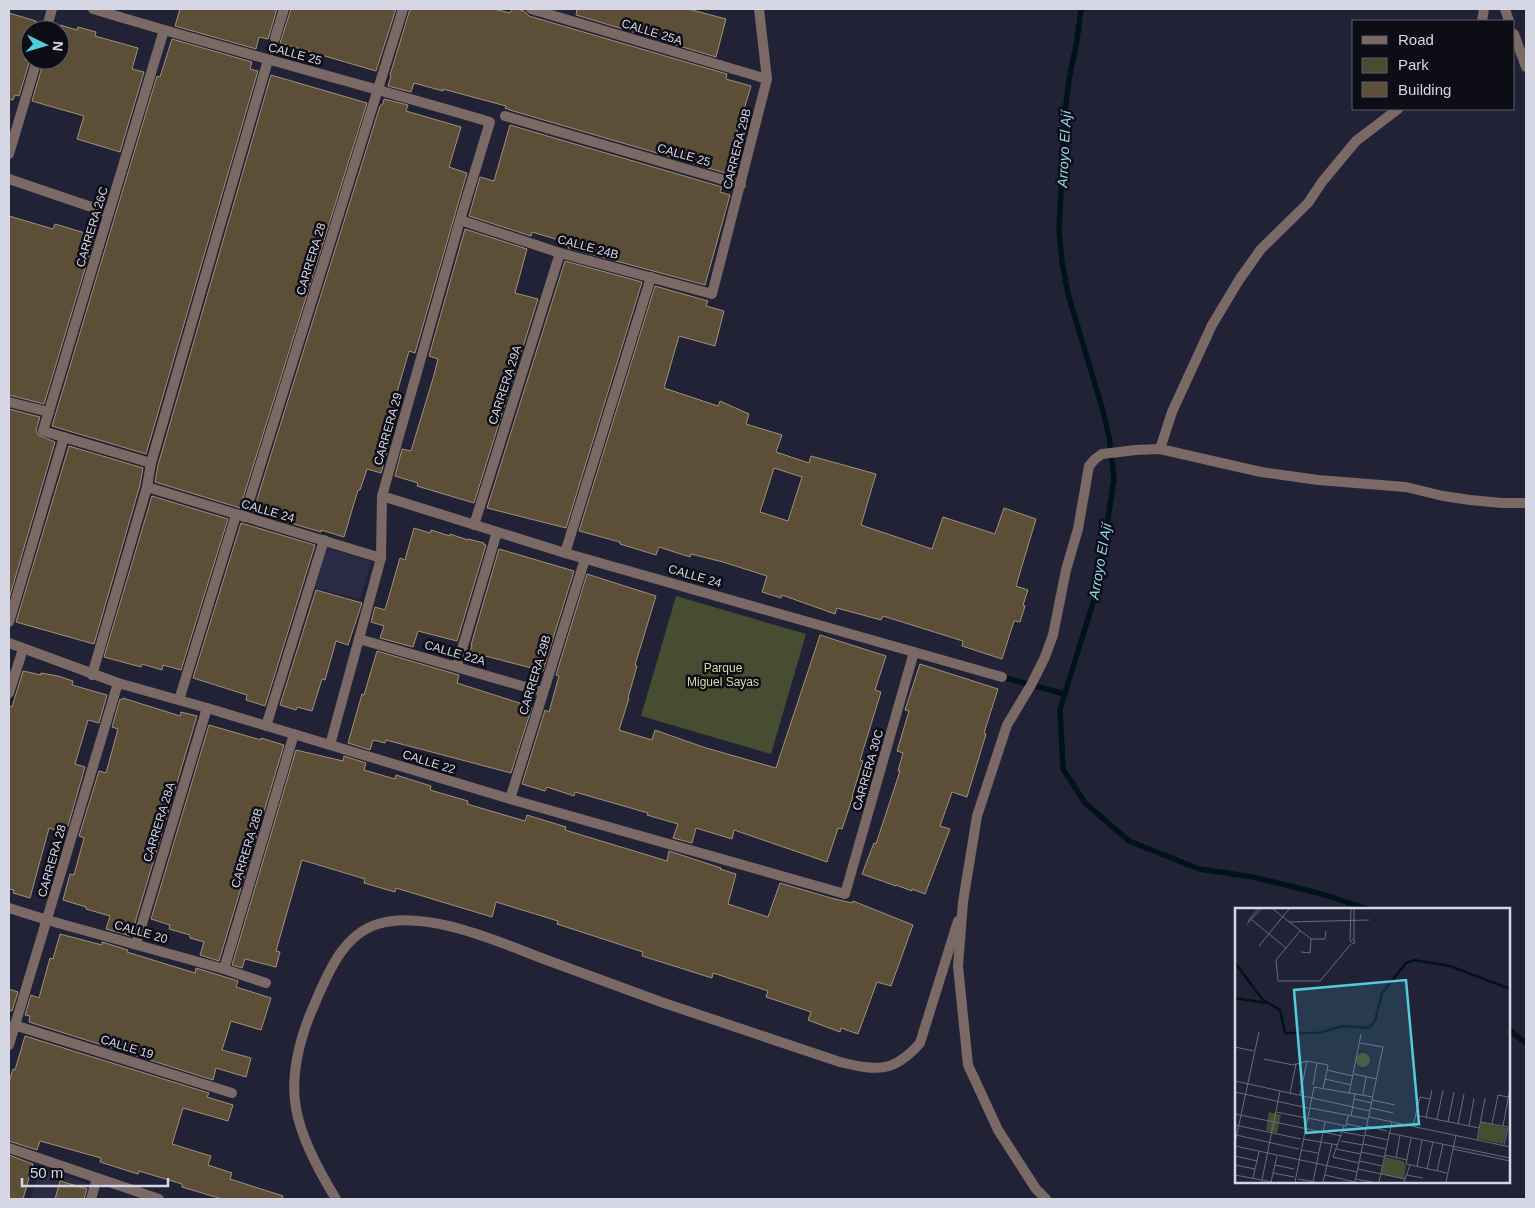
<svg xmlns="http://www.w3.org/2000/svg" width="1535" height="1208" font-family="Arial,sans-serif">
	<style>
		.built { fill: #2b2b45 }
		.green { fill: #464d31 }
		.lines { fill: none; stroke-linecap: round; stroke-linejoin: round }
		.stream { stroke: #001319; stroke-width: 5.5 }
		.building { fill: #5d4e38; stroke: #a19079; fill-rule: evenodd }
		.lane { stroke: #7a6964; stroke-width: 10 }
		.street { stroke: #7a6964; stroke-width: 10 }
		.labels { text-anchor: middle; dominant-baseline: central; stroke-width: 5; stroke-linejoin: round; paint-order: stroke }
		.street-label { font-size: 12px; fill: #d6d7e5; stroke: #0d0d16 }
		.park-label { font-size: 12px; fill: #d0dfa1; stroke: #0d0d16 }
		.water-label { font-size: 14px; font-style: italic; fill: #8fdcf3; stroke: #0d0d16 }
		.inset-river { fill: none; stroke: #001319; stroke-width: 2.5 }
		.inset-road { fill: none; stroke: #6a6a7d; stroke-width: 1 }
		.view { fill: #53cbdb; fill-opacity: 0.15; stroke: #53cbdb; stroke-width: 2.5 }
		.inset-edge { fill: none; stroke: #d6d7e5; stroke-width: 2.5 }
	</style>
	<rect width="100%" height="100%" fill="#222237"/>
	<!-- built -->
	<g class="built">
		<polygon points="326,548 371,561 360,599 315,588"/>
		<polygon points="40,1169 87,1183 82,1199 31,1199"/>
	</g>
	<!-- green -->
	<polygon class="green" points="676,596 806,634 771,754 641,716"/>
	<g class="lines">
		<!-- stream -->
		<g class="stream">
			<polyline points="1081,9 1077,40 1069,80 1065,111 1059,230 1062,262 1068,294 1103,411 1109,437 1114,479 1097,590 1060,709 1063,769 1085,803 1129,841 1199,869 1253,877 1322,894 1368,909"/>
			<polyline points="1002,677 1065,694"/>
			<polyline points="1509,1030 1526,1043"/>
		</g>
	</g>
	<!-- building -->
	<g class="building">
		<polygon points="180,9 277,9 268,39 259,37 256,49 175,26"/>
		<polygon points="291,9 396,9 376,71 280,43"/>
		<polygon points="410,9 494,9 510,13 512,9 516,9 524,11 529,16 727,74 726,79 751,86 725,173 513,111 505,108 506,106 443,89 443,91 414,83 411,92 388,86 391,76 390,75"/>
		<polygon points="577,9 688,9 726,19 716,57 576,15"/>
		<polygon points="9,13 36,21 33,30 30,30 30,41 25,60 30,60 19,96 15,95 13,100 9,99"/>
		<polygon points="60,25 77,30 78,27 96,32 95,36 138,48 132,69 144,72 120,152 77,139 84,116 32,101 44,60 60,60"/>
		<polygon points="172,39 252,62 250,69 258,71 146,454 52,426 157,76 160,77"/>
		<polygon points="271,75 367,103 240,508 155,482 158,465"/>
		<polygon points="384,99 408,105 406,111 461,127 449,167 467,173 415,353 409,351 382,444 389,446 381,473 367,469 360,490 358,490 344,537 321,530 321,532 253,512 380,106 383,104"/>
		<polygon points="510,125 722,187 720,192 730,195 705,285 568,248 569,243 532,232 531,236 469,216 480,177 494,181"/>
		<polygon points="9,216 53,229 55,224 95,236 44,404 9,395"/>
		<polygon points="465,229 527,249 515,293 538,299 474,503 417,486 418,483 395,476 402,449 411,451 434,375 438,359 429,356"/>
		<polygon points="565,261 642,282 566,528 487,508"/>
		<path d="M655,286L708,301L706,306L724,311L715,346L679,336L664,388L718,406L720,401L749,414L746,424L782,435L776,452L809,463L811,456L876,474L861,525L932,549L943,517L995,534L1004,508L1036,519L1016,586L1028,590L1023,605L1025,606L1020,622L1014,621L1002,659L962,646L963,641L883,616L881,620L837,608L835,614L782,595L781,598L762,592L767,576L723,562L691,554L690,557L659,547L656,555L620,544V542L579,531ZM774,468L802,477L788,521L760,512Z"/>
		<polygon points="9,409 40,417 36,430 38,435 55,442 9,599"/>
		<polygon points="69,446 143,468 140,485 94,644 16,622"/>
		<polygon points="152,496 228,519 181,670 163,665 162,670 142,664 141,667 104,657"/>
		<polygon points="241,523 315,545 265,706 246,700 247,695 193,678"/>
		<polygon points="414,528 430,533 431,530 450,536 450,534 468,540 468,539 484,543 484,545 486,545 457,641 418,631 413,647 380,638 384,626 371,622 375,607 385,610 400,558 405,560"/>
		<polygon points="499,549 574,571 543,671 470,652 472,645 471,645"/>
		<polygon points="587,574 656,596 635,665 637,666 628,698 629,698 619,730 652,740 655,730 703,747 776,768 820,635 886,656 875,690 881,692 860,760 863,761 852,796 853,796 842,829 838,828 827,862 734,830 732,839 696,828 692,843 673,838 678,824 647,815 648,813 575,792 574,796 547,787 545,791 522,784 545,710 549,712 559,676 556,675"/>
		<polygon points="316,590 362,603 348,645 336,641 325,680 322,679 312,711 297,707 296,710 280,705"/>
		<polygon points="377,651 459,675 457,683 532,707 511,773 386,740 385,743 373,740 370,750 348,743 362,694 364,695"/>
		<polygon points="920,664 998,689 984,733 986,734 967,797 952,792 940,826 950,829 925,894 912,889 912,891 896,885 896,886 862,874 874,843 876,844 900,771 898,771 903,753 897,751 909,711 905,710"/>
		<polygon points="23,671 41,675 41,673 58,676 73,681 72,685 107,695 99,723 88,720 75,764 85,767 66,833 49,828 30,898 13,893 14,890 9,889 9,706 12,707"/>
		<polygon points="123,698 180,716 181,712 197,716 131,936 106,929 110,916 86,909 86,907 63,900 70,874 74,875 84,838 79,836 99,771 106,773 118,729 112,727 120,699 122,700"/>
		<polygon points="209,725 261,740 261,738 284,745 219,961 200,955 204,942 190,938 190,935 169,929 170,925 151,919"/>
		<polygon points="296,750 343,761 344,756 366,763 364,770 395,779 396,775 431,786 430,790 468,801 467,804 525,821 527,815 566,827 565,830 667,861 669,851 721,868 720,869 736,874 728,904 768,917 780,883 831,898 852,903 853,901 913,925 891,986 877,982 858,1034 841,1028 840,1032 808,1020 811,1012 766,997 768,991 713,973 712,978 642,956 643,952 557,924 558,921 496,902 492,917 396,888 395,892 364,883 365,879 302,860 276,951 280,952 276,967 245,959 242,968 232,965"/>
		<polygon points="60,934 102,945 102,942 128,950 127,952 195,973 196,968 222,976 238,981 236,987 271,998 261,1030 231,1021 222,1050 251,1058 246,1077 216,1068 213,1080 29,1022 30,1016 25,1015 31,995 39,998 50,958 53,959"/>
		<polygon points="9,989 18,992 12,1011 9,1010"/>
		<polygon points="25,1036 209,1093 207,1097 233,1105 228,1121 183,1108 172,1144 211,1156 208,1165 232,1173 230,1179 283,1196 282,1199 222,1199 182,1187 182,1184 139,1171 138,1174 100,1162 101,1158 40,1141 37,1150 9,1141 9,1082 13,1069 15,1070"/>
		<polygon points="9,1155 33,1164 23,1199 9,1199"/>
		<polygon points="60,1181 87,1189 84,1199 55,1199"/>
	</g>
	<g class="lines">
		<!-- lane -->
		<g class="lane">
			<polyline points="1505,9 1509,21"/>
			<polyline points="1482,21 1484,9"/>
			<polyline points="1514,34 1526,67"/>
			<polyline points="1160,449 1172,412 1212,325 1239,280 1261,249 1308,203 1322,182 1356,141 1398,109"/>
			<polyline points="47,920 224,969 266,983"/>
			<polyline points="14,1025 232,1093"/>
			<path d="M336,1199C320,1173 301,1138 296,1108C290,1076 300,1038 312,1010C326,978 341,935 378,924C426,909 499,942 544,959C583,973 622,988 661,1002C721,1022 781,1042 840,1062C877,1071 894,1073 920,1043L958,921"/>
			<polyline points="1046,1199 1036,1189 998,1130 968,1065 958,966 963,902 977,816 1007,725 1031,685 1045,657 1053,635 1066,570 1078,529 1089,466 1095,459 1102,454 1136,450 1160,449 1261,472 1318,480 1406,487 1443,496 1470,500 1502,503 1526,503"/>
		</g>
		<!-- street -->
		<g class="street">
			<path d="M93,9C225,49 358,83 490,122L460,220L382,496L381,558L330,745"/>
			<polyline points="531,9 767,79"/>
			<polyline points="46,30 52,9"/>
			<polyline points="275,38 284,9"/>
			<polyline points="505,116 741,185"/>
			<polyline points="9,154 37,60"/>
			<polyline points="9,179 109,213"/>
			<polyline points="460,220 560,253 712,294 767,79 759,9"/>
			<polyline points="9,402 49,412"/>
			<polyline points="151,463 43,431 164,30"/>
			<polyline points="147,487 381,558"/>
			<polyline points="382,496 565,553 1002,677"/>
			<polyline points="244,517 403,9"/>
			<polyline points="474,525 560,253"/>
			<polyline points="565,553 651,277"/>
			<polyline points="9,622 64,437"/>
			<polyline points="359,639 543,692"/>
			<polyline points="9,643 118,683 207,708 510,799 845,894 914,652"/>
			<polyline points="457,666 497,532"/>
			<polyline points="92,675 147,487 151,463 268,60"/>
			<polyline points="9,693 23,649"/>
			<polyline points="179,700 236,515"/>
			<polyline points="266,726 324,540"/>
			<polyline points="510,799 585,559"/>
			<polyline points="9,908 47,920"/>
			<polyline points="136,944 207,708"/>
			<polyline points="224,969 294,734"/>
			<polyline points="9,1045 118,683"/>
			<polyline points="9,1148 159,1199"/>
			<polyline points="91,1199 97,1178"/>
		</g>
	</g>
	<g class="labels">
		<!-- street labels -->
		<g class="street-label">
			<text transform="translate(652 32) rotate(17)">CALLE 25A</text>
			<text transform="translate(295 54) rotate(15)">CALLE 25</text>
			<text transform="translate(737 149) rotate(-76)">CARRERA 29B</text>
			<text transform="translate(684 155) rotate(16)">CALLE 25</text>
			<text transform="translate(92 227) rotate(-73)">CARRERA 26C</text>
			<text transform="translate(588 247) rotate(15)">CALLE 24B</text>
			<text transform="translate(311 259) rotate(-73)">CARRERA 28</text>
			<text transform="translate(505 385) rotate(-72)">CARRERA 29A</text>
			<text transform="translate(388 429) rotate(-74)">CARRERA 29</text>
			<text transform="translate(268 511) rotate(16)">CALLE 24</text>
			<text transform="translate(695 576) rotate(16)">CALLE 24</text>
			<text transform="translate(455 653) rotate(16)">CALLE 22A</text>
			<text transform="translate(535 675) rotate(-73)">CARRERA 29B</text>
			<text transform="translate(429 762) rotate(17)">CALLE 22</text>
			<text transform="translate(868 770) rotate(-74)">CARRERA 30C</text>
			<text transform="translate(159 822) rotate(-73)">CARRERA 28A</text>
			<text transform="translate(247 848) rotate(-73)">CARRERA 28B</text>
			<text transform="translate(52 861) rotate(-74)">CARRERA 28</text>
			<text transform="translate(141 932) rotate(16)">CALLE 20</text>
			<text transform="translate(127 1047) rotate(17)">CALLE 19</text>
		</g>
		<!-- park labels -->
		<g class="park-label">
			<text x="723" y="668">Parque<tspan x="723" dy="14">Miguel Sayas</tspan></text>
		</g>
		<!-- water labels -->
		<g class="water-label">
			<text transform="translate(1064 149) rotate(-87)">Arroyo El Ají</text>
			<text transform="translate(1100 561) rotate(-80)">Arroyo El Ají</text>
		</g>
	</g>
	<!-- overview -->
	<g transform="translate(1235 908)">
		<rect width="275" height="275" fill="#222237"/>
		<path d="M121 152a7 7 0 1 1 14 0a7 7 0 1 1-14 0ZM34,204L46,207L42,225L31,222ZM246,214L272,220L268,236L243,231ZM150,249L168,253L171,258L169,271L146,266Z" fill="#464d31"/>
		<path class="inset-river" d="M0,55L28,92L45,102L50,125H84L107,118L134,120L140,113L147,85L171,55L179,52L215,58L275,81M0,90L31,95"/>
		<path class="inset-road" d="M38,1L76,31H90L91,23M116,1L115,33L119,36L120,33L117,31M119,1V31M17,12L51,40M13,13L23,1M54,14L134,12M12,16L26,1M65,23L41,52L43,73H85L116,36M24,38L54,1M66,44L75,45L76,31M0,139L19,143M29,151L58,157L72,153L93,157L88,181M92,162L118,168M119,166L142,171M90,171L116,177M0,173L118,199M78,177L82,155M0,184L73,200M55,185L61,156M114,186L126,126M65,187L72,153M128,187L131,169M119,191L137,195M137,192L160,197M117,199L135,203M75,200L133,211M136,200L158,205M41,204L71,210M0,206L107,228M180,207L244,220M116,208L120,185M134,209L275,239M191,209L197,182M73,210L111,218L113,208M202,211L208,182M213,214L219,184M246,214L273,219L269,237M112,216L131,220M223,216L229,186M257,216L263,187L273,189M0,217L66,231M132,218L152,223M178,218L185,189L195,191M234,218L239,190M268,218L275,180M108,224L129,228M154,225L275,250M1,227L64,241M130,227L153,232M176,230L171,256L212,265M68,231L103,237M242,232L250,190M106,233L128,237M0,235L24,124M128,236L151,241M0,238L122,264M101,241L126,246M218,241L275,253M66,242L83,245M126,244L149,249M150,247L172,252M0,248L22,253M98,249L109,218M98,249L124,255M161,250L165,227M125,253L147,258M0,257L20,261M40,257L59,261M182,258L187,232M123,261L170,271M192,261L198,234M202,263L208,236M38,265L59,269M0,267L37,274M90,267L120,274M171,267L188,270M18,270L24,244M63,271L80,274M121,271L137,274M27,272L45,183M36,274L42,248M60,274L79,179L138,189M78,274L90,214M88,274L97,236M120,274L148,139L125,135M144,274L157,214M169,274L175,257M211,274L221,227"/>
		<path class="view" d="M171,72L184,216L71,225L59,82Z"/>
		<rect width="275" height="275" class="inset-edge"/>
	</g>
	<!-- border -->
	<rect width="1535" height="1208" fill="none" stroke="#d6d7e5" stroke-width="20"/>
	<!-- legend -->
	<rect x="1352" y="20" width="162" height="90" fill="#0d0d16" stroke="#5d5e69"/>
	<rect x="1362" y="36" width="25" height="8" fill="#7a6964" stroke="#5d5e69"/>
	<text x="1398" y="45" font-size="15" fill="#d6d7e5">Road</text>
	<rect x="1362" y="58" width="25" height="15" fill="#464d31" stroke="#5d5e69"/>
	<text x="1398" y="70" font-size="15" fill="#d6d7e5">Park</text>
	<rect x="1362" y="82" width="25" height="15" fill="#5d4e38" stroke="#5d5e69"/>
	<text x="1398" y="95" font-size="15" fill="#d6d7e5">Building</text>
	<!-- north arrow -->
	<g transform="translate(45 45) rotate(95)"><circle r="24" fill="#0d0d16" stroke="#5d5e69"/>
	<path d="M0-4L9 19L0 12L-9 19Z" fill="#53cbdb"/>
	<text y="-8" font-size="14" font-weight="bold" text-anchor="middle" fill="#d6d7e5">N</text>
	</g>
	<!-- scale -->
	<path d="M22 1178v8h146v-8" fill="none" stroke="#d6d7e5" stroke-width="2.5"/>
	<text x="30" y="1178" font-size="15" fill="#d6d7e5" stroke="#0d0d16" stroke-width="4" paint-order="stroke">50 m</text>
</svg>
